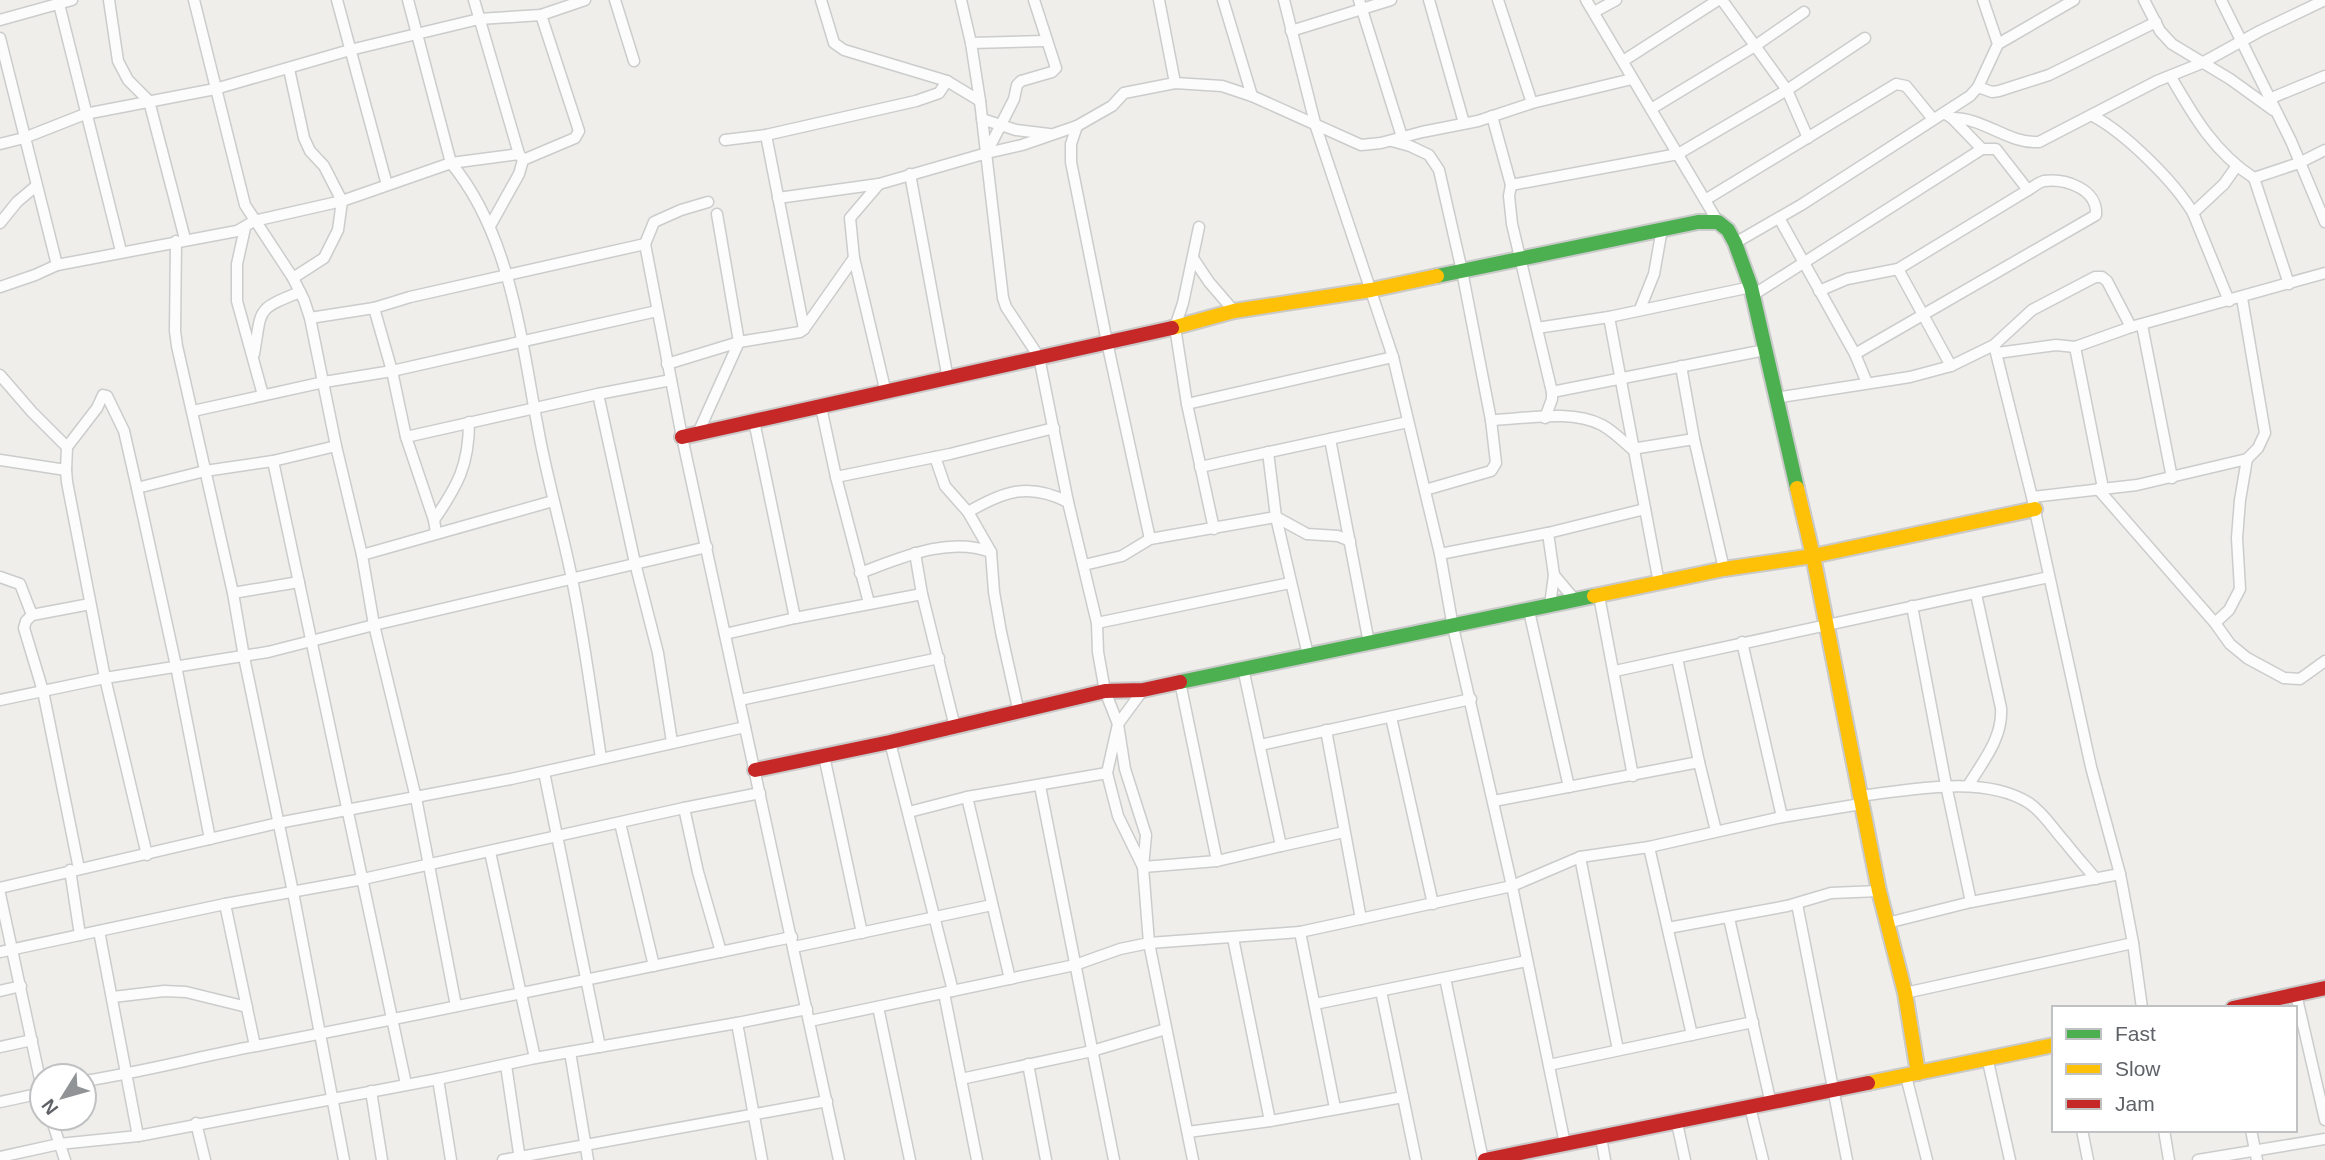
<svg xmlns="http://www.w3.org/2000/svg" width="2325" height="1160" font-family="Helvetica,sans-serif">
	<style>
		.lines { fill: none; stroke-linecap: round; stroke-linejoin: round }
		.street-casing { stroke: #cbcccc; stroke-width: 13 }
		.fast-casing { stroke: #cacacb; stroke-width: 18 }
		.slow-casing { stroke: #cacacb; stroke-width: 18 }
		.jam-casing { stroke: #cacacb; stroke-width: 18 }
		.street { stroke: #fdfcfc; stroke-width: 10 }
		.fast { stroke: #4caf50; stroke-width: 14 }
		.slow { stroke: #ffc107; stroke-width: 14 }
		.jam { stroke: #c62828; stroke-width: 14 }
	</style>
	<rect width="100%" height="100%" fill="#efeeea"/>
	<g class="lines">
		<!-- street casing -->
		<g class="street-casing">
			<g id="street">
				<polyline points="58,0 121,251"/>
				<polyline points="109,0 118,61 128,80 149,101 185,239"/>
				<polyline points="194,0 245,205 293,278 304,300 310,318 336,446 362,555 374,625 416,798 456,1006"/>
				<polyline points="337,0 387,185"/>
				<path d="M408,0L451,163C514,239 522,350 541,444C550,489 563,534 572,579C584,638 592,699 601,758"/>
				<polyline points="474,0 519,154 523,160 519,174 490,226"/>
				<polyline points="615,0 634,61"/>
				<polyline points="821,0 834,43 844,50 947,81 980,101"/>
				<polyline points="961,0 971,43 980,101 1003,298 1006,307 1039,357 1068,502 1097,623 1098,652 1105,691 1118,724 1125,769 1146,835 1143,867 1149,943 1193,1160"/>
				<polyline points="1159,0 1175,83"/>
				<polyline points="1223,0 1252,96"/>
				<polyline points="1284,0 1316,127 1393,357 1440,554 1453,627 1512,886 1565,1144"/>
				<polyline points="1359,0 1402,137"/>
				<polyline points="1429,0 1464,123"/>
				<polyline points="1498,0 1532,103"/>
				<polyline points="1586,0 1718,222"/>
				<polyline points="1722,0 1787,90 1808,138"/>
				<polyline points="2144,0 2160,31 2172,44 2230,79 2273,110"/>
				<polyline points="2221,0 2291,141 2325,222"/>
				<polyline points="1594,12 1616,0"/>
				<polyline points="0,20 72,0"/>
				<polyline points="1291,31 1391,0"/>
				<polyline points="0,38 57,265 237,231 254,221 342,201 451,163 519,154"/>
				<polyline points="971,43 1045,41"/>
				<polyline points="1998,44 2074,0"/>
				<polyline points="1623,61 1718,0"/>
				<polyline points="289,69 304,138 310,151 324,166 342,201 338,230 324,258 293,278"/>
				<path d="M2171,77C2194,117 2215,153 2254,178L2299,163L2325,150"/>
				<polyline points="1978,87 1992,92 1999,91 2049,75 2156,22"/>
				<polyline points="2269,99 2325,76"/>
				<polyline points="1651,109 1755,46 1804,12"/>
				<polyline points="1492,116 1511,185 1509,196 1512,224 1552,392 1552,399 1545,418"/>
				<path d="M2093,116C2125,133 2174,181 2193,213L2229,301"/>
				<path d="M1952,118C1985,118 2008,144 2039,142L2157,81L2202,63L2260,31L2325,0"/>
				<polyline points="982,119 1016,130 1049,134"/>
				<polyline points="1077,126 1071,144 1071,162 1107,342 1150,539"/>
				<polyline points="766,135 804,329"/>
				<polyline points="725,140 766,135 916,101 939,93 947,81"/>
				<polyline points="1392,141 1410,146 1429,155 1439,170 1462,271 1491,420 1496,463 1491,471 1425,490"/>
				<polyline points="0,144 24,138 85,114 215,89 350,50 479,19 541,15 585,0"/>
				<polyline points="987,152 1014,99 1017,85 1021,81 1052,72 1056,68 1034,0"/>
				<polyline points="523,160 575,138 579,131 541,15"/>
				<polyline points="910,174 948,379"/>
				<polyline points="2254,178 2289,284"/>
				<polyline points="879,184 850,218 854,258 886,393"/>
				<polyline points="1511,185 1678,154 1787,90 1865,38"/>
				<polyline points="778,198 879,184 987,153 1022,145 1077,126 1112,106 1124,93 1175,83 1222,86 1252,96 1361,145 1381,143 1422,132 1478,121 1532,103 1632,79"/>
				<polyline points="1705,200 1896,84 1906,86 1933,119"/>
				<polyline points="708,202 681,210 654,222 645,244 682,437 839,1160"/>
				<polyline points="2193,213 2224,184 2236,167"/>
				<polyline points="1779,218 1855,354 1867,383"/>
				<polyline points="0,223 17,202 36,186"/>
				<polyline points="1199,227 1183,303 1175,327 1187,404 1214,529"/>
				<polyline points="245,228 237,264 237,301 263,395"/>
				<polyline points="176,241 175,331 177,346 233,593 244,657 293,892 344,1160"/>
				<polyline points="1735,243 1801,205 1970,96 1978,87 1998,44 1983,0"/>
				<polyline points="1193,258 1209,282 1234,311"/>
				<polyline points="0,287 35,275 57,265"/>
				<polyline points="1819,291 1847,279 1898,269"/>
				<polyline points="1753,295 1982,149"/>
				<polyline points="374,308 392,371 406,437 434,520 436,533"/>
				<polyline points="1640,309 1654,274 1662,229"/>
				<polyline points="1609,317 1659,583"/>
				<polyline points="310,318 374,308 410,297 645,244"/>
				<polyline points="2142,325 2172,478"/>
				<polyline points="1537,328 1609,317 1751,287"/>
				<polyline points="1994,345 2032,497 2091,767 2120,874 2133,943 2142,1008"/>
				<polyline points="2075,347 2103,488"/>
				<polyline points="1997,353 2056,345 2075,347 2131,327 2325,273"/>
				<path d="M254,354C262,308 255,310 300,292"/>
				<path d="M1855,354L2096,215C2098,189 2065,178 2044,181C2039,182 2033,187 2028,190L1996,149H1982L1952,118L1944,113"/>
				<polyline points="667,364 739,342 800,332 804,329 854,258"/>
				<polyline points="1681,366 1694,439 1724,569"/>
				<polyline points="1951,366 1898,269 2028,190"/>
				<polyline points="0,375 32,412 67,447 66,470 67,482 105,678 147,855"/>
				<polyline points="1552,392 1765,350"/>
				<polyline points="598,394 635,563 658,653 672,742"/>
				<polyline points="1775,398 1910,377 1951,366 1994,345 2032,310 2095,277 2102,277 2107,281 2131,327"/>
				<polyline points="1187,404 1393,357"/>
				<polyline points="821,407 836,477 869,603"/>
				<polyline points="193,411 324,382 392,371 657,311"/>
				<path d="M1491,420C1526,419 1570,409 1602,425C1613,431 1623,441 1632,449L1694,439"/>
				<polyline points="754,421 795,618"/>
				<polyline points="698,433 739,342 717,214"/>
				<polyline points="406,437 598,394 671,380"/>
				<polyline points="1330,439 1369,643"/>
				<polyline points="67,447 97,408 103,395 107,396 124,431 137,488"/>
				<polyline points="1268,452 1276,517 1308,655"/>
				<polyline points="935,457 945,486 968,512 991,552 994,592 1001,632 1019,713"/>
				<polyline points="0,460 66,470"/>
				<polyline points="273,461 406,1084"/>
				<polyline points="1200,467 1408,422"/>
				<polyline points="836,477 950,454 1054,428"/>
				<polyline points="2098,489 2215,623 2230,644 2247,658 2284,678 2300,679 2325,661"/>
				<polyline points="2032,497 2137,485 2247,459 2258,448 2265,433 2242,298"/>
				<path d="M968,512C1004,491 1029,482 1068,502"/>
				<path d="M434,520C458,485 469,465 469,422"/>
				<polyline points="1548,533 1554,575 1550,605"/>
				<polyline points="915,553 922,594 955,727"/>
				<polyline points="1440,554 1548,533 1645,509"/>
				<polyline points="362,555 553,501"/>
				<polyline points="1084,565 1122,556 1150,539 1276,517 1307,534 1338,536 1350,541"/>
				<path d="M860,573C901,558 948,536 991,552"/>
				<polyline points="1554,575 1575,600"/>
				<polyline points="0,577 20,584 32,615"/>
				<polyline points="233,593 299,582"/>
				<polyline points="1599,596 1633,776"/>
				<polyline points="1912,606 1946,785 1971,902"/>
				<polyline points="1529,611 1569,787"/>
				<polyline points="1097,623 1290,583"/>
				<polyline points="2215,623 2229,610 2240,589 2237,538 2240,500 2247,459"/>
				<polyline points="725,634 795,618 922,594"/>
				<polyline points="1742,642 1782,817"/>
				<polyline points="1677,658 1699,762 1716,831"/>
				<polyline points="1243,668 1281,846 1344,832"/>
				<polyline points="1615,671 2049,577"/>
				<polyline points="1180,682 1217,861"/>
				<polyline points="1143,690 1118,724 1107,773 1118,816 1143,867 1217,861 1281,846"/>
				<polyline points="0,700 105,678 268,652 374,625 707,547"/>
				<polyline points="740,700 939,658"/>
				<polyline points="1391,717 1433,904"/>
				<polyline points="1326,730 1361,919"/>
				<polyline points="890,742 953,991"/>
				<polyline points="1260,745 1471,699"/>
				<polyline points="824,756 862,933"/>
				<polyline points="544,772 600,1047"/>
				<polyline points="1040,786 1114,1160"/>
				<path d="M1968,786C1983,761 2003,738 2001,708L1976,594"/>
				<path d="M1860,796C1909,790 1984,774 2029,803C2044,813 2053,829 2065,842C2075,855 2086,867 2096,879"/>
				<polyline points="967,797 1010,979"/>
				<polyline points="1494,801 1699,762"/>
				<polyline points="684,808 698,872 721,952"/>
				<polyline points="909,812 967,797 1107,773"/>
				<polyline points="620,823 654,966"/>
				<polyline points="210,839 176,666 137,488 205,471 273,461 336,446"/>
				<polyline points="1649,847 1692,1035"/>
				<polyline points="490,852 535,1058"/>
				<polyline points="1580,857 1618,1050"/>
				<polyline points="79,869 43,691 24,628 26,621 32,615 90,604"/>
				<polyline points="70,870 80,935"/>
				<polyline points="0,888 278,823 511,779 745,727"/>
				<polyline points="0,894 42,1089"/>
				<polyline points="225,904 255,1046"/>
				<polyline points="1797,904 1847,1160"/>
				<polyline points="1729,918 1771,1104"/>
				<polyline points="1887,923 1971,902 2120,874"/>
				<polyline points="1668,928 1787,906 1831,893 1879,891"/>
				<polyline points="99,931 138,1136"/>
				<polyline points="1300,932 1335,1108"/>
				<polyline points="1233,938 1270,1121"/>
				<polyline points="794,947 992,905"/>
				<polyline points="0,952 225,904 363,879 684,808 760,793"/>
				<polyline points="1445,978 1483,1160"/>
				<polyline points="0,991 21,986"/>
				<polyline points="1381,991 1416,1160"/>
				<polyline points="944,993 977,1160"/>
				<polyline points="1905,993 2133,943"/>
				<polyline points="2296,994 2325,1120"/>
				<polyline points="113,997 164,991 186,992 247,1007"/>
				<polyline points="1315,1004 1527,961"/>
				<polyline points="878,1007 910,1160"/>
				<polyline points="810,1021 1075,965 1120,949 1149,943 1300,932 1512,886 1580,857 1649,847 1782,817 1861,804"/>
				<polyline points="737,1023 762,1160"/>
				<polyline points="0,1047 32,1040"/>
				<polyline points="570,1052 588,1160"/>
				<polyline points="1987,1057 2010,1160"/>
				<polyline points="1028,1064 1046,1160"/>
				<polyline points="506,1065 520,1160"/>
				<polyline points="1549,1065 1753,1022"/>
				<polyline points="1906,1076 1927,1160"/>
				<polyline points="438,1079 451,1160"/>
				<polyline points="961,1079 1092,1051 1166,1029"/>
				<path d="M84,1081C142,1072 198,1057 256,1046C435,1012 614,974 792,937"/>
				<polyline points="371,1091 382,1160"/>
				<polyline points="0,1102 42,1093"/>
				<polyline points="1750,1107 1763,1160"/>
				<polyline points="51,1118 65,1160"/>
				<polyline points="196,1123 205,1160"/>
				<polyline points="1677,1123 1685,1160"/>
				<polyline points="2082,1130 2088,1160"/>
				<polyline points="2164,1130 2169,1160"/>
				<polyline points="2251,1130 2257,1160"/>
				<polyline points="1188,1132 1270,1121 1403,1097"/>
				<polyline points="1601,1137 1605,1160"/>
				<polyline points="0,1157 59,1144 138,1136 438,1079 535,1058 737,1023 807,1009"/>
				<polyline points="503,1160 827,1101"/>
				<polyline points="2198,1160 2325,1139"/>
			</g>
		</g>
		<!-- fast casing -->
		<g class="fast-casing">
			<g id="fast">
				<polyline points="1437,276 1698,222 1718,222 1728,230 1735,243 1751,287 1797,488"/>
				<polyline points="1180,682 1594,596"/>
			</g>
		</g>
		<!-- slow casing -->
		<g class="slow-casing">
			<g id="slow">
				<polyline points="1172,328 1234,311 1371,290 1437,276"/>
				<polyline points="1797,488 1813,556 1879,891 1905,993 1918,1073"/>
				<polyline points="1594,596 1724,569 1813,556 2035,509"/>
				<polyline points="1868,1083 2054,1045"/>
			</g>
		</g>
		<!-- jam casing -->
		<g class="jam-casing">
			<g id="jam">
				<polyline points="682,437 1172,328"/>
				<polyline points="755,770 890,742 1105,691 1143,690 1180,682"/>
				<polyline points="2233,1008 2325,988"/>
				<polyline points="1485,1160 1868,1083"/>
			</g>
		</g>
		<!-- street -->
		<use href="#street" class="street"/>
		<!-- fast -->
		<use href="#fast" class="fast"/>
		<!-- slow -->
		<use href="#slow" class="slow"/>
		<!-- jam -->
		<use href="#jam" class="jam"/>
	</g>
	<!-- legend -->
	<rect x="2052" y="1006" width="245" height="126" fill="#ffffff" stroke="#bfc1c3" stroke-width="2"/>
	<rect x="2066" y="1029" width="35" height="10" fill="#4caf50" stroke="#bfc1c3" stroke-width="2"/>
	<text x="2115" y="1041" font-size="21" fill="#5f6368">Fast</text>
	<rect x="2066" y="1064" width="35" height="10" fill="#ffc107" stroke="#bfc1c3" stroke-width="2"/>
	<text x="2115" y="1076" font-size="21" fill="#5f6368">Slow</text>
	<rect x="2066" y="1099" width="35" height="10" fill="#c62828" stroke="#bfc1c3" stroke-width="2"/>
	<text x="2115" y="1111" font-size="21" fill="#5f6368">Jam</text>
	<!-- north arrow -->
	<g transform="translate(63 1097) rotate(233)"><circle r="33" fill="#ffffff" stroke="#bfc1c3" stroke-width="2"/>
	<path d="M0-5L12 26L0 18L-12 26Z" fill="#919496"/>
	<text y="-10" font-size="19" font-weight="bold" text-anchor="middle" fill="#5f6368">N</text>
	</g>
</svg>
